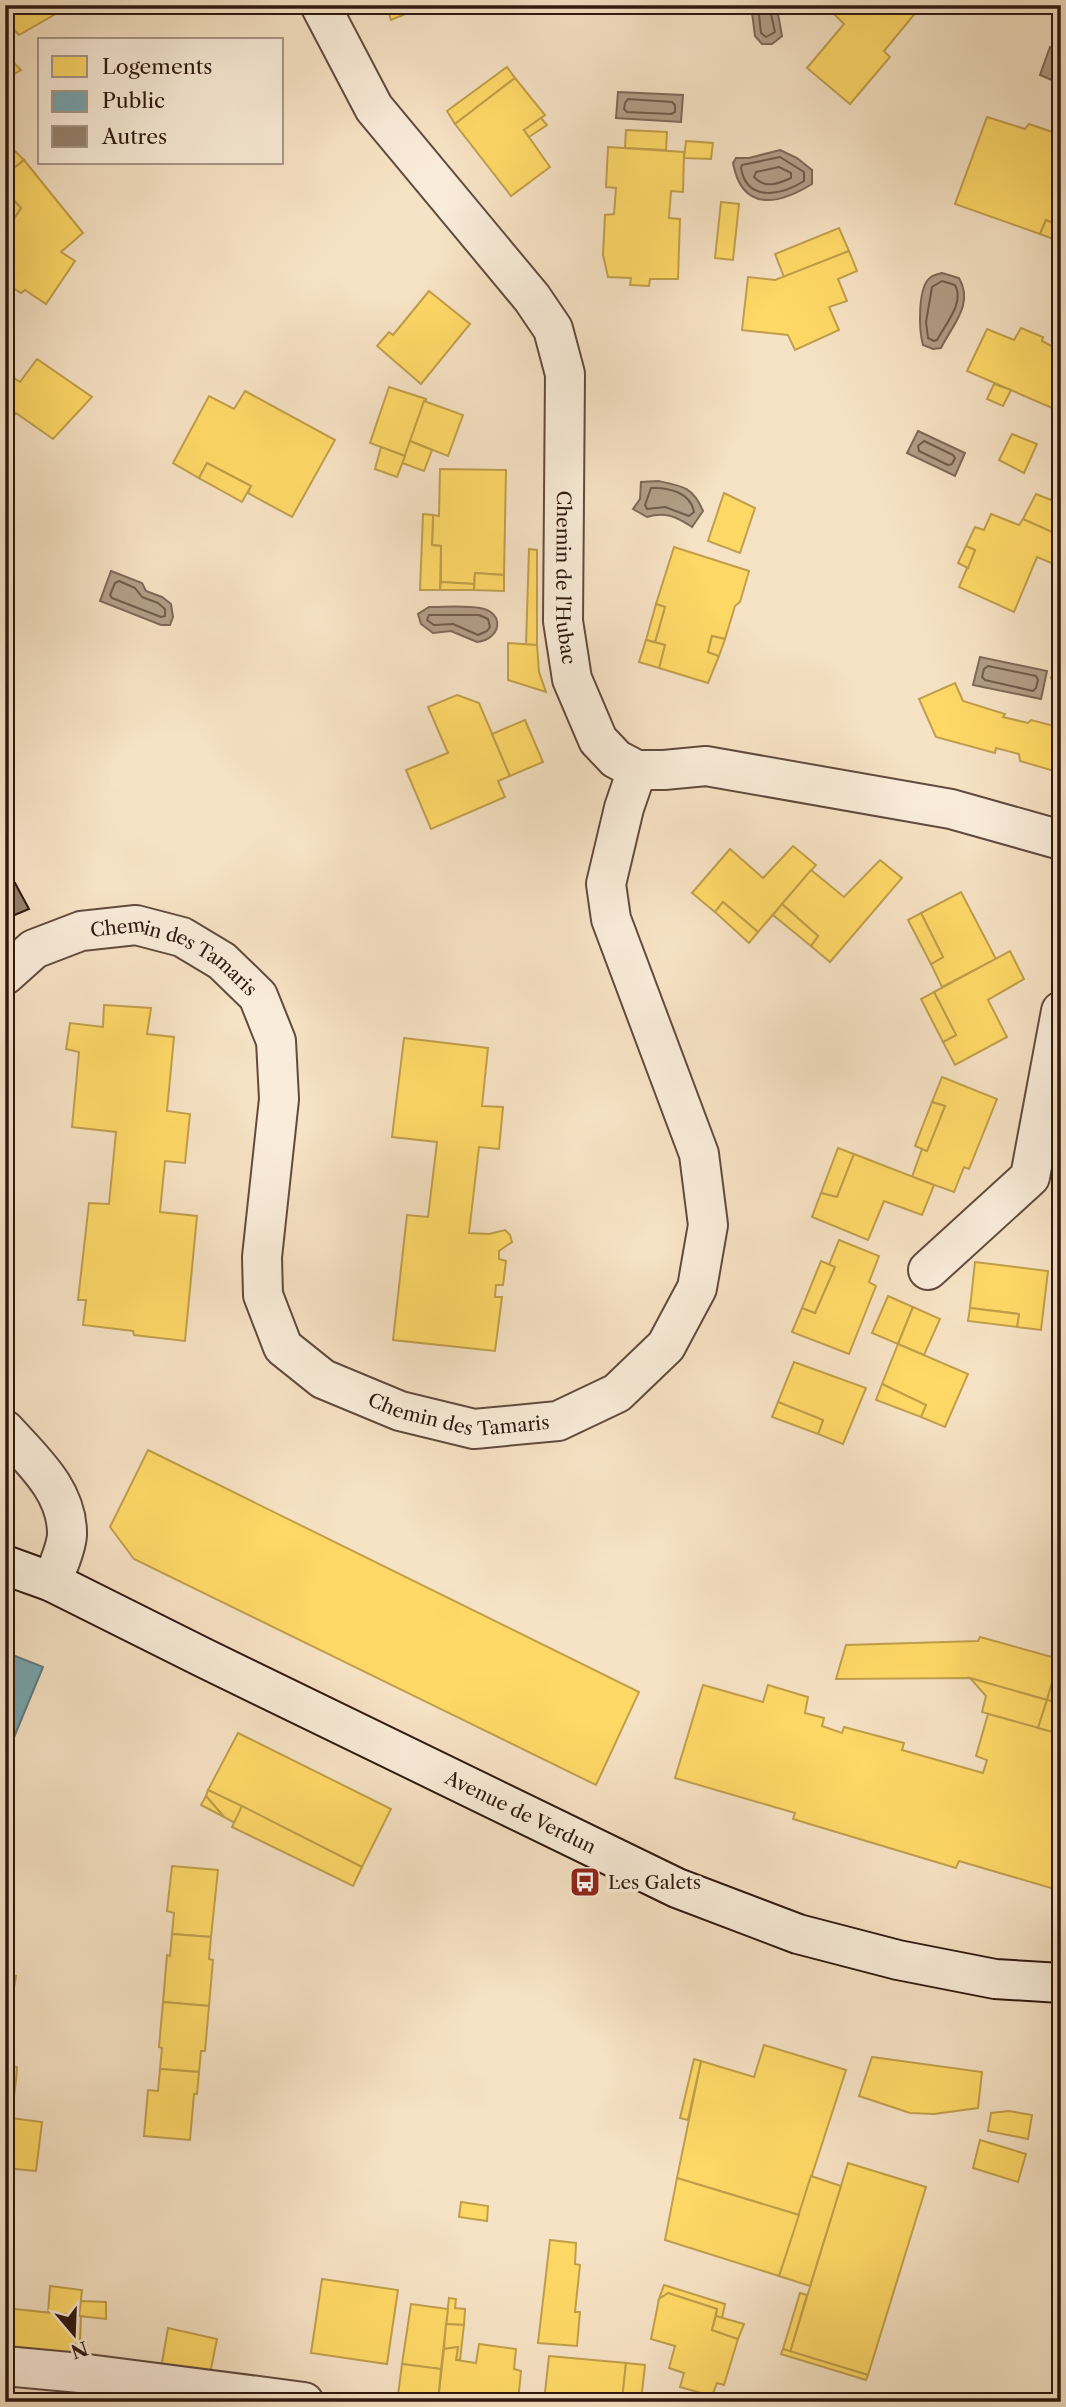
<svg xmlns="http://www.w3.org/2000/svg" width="1066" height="2407" font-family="'Libre Caslon Text',serif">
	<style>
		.water { fill: #b29e87; stroke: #7e6958; stroke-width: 2 }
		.homes { fill: #ffd966; stroke: #c19f4c; stroke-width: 2 }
		.public { fill: #76a5af; stroke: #617b80; stroke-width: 2 }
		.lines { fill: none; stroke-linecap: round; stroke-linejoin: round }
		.shore { stroke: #705c4c; stroke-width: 2 }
		.building { fill: #96826e; stroke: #2f1911; stroke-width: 2 }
		.street-casing { stroke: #614b3e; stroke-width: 42 }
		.secondary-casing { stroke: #2f1911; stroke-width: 42 }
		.street { stroke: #f9ecd9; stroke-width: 38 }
		.secondary { stroke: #f9ecd9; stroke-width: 38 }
		.labels { text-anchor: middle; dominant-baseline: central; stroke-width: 7; stroke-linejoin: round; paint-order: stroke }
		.street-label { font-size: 19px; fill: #2f1911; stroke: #f9ecd9 }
		.poi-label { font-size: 19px; fill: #2f1911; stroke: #f9ecd9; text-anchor: start }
	</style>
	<rect width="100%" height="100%" fill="#f6e2c4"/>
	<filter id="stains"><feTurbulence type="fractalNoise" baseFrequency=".00286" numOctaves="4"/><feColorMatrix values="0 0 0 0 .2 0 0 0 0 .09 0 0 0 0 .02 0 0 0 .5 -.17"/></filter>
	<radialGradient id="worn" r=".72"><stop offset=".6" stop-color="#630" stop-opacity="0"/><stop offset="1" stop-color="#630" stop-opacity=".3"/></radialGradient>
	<!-- water -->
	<g class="water">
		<polygon points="751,5 785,5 778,14 782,36 772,44 762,44 755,36"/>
		<polygon points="1050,47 1061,51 1061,84 1040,75"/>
		<polygon points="618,92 683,95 681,122 616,118"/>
		<path d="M780,150L797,158L812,170V184C778,205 742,212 733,163L736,158H749Z"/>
		<path d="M942,273L959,278C974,304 953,324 941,348L933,349L923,345C919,331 917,286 931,277C934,275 939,274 942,273Z"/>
		<polygon points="918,431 965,453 955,476 907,453"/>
		<path d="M658,481C683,486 693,487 703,511L692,527C677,517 665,511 647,517L633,509L640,499L641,482Z"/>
		<polygon points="111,571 142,583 146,591 162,597 171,604 173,617 170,625 161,625 100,601"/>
		<path d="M429,607C445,607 464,605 480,608C505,612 502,639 477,642L451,631L433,633L421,624L418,614Z"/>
		<polygon points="980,657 1047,671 1041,699 973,685"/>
	</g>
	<!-- homes -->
	<g class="homes">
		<polygon points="5,5 71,5 19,35 5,20"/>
		<polygon points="386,5 427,5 391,20"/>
		<polygon points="834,5 922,5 884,51 890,57 850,104 807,68 844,24 830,10"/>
		<polygon points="5,54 21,70 5,79"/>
		<polygon points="507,67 515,78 455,124 447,111"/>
		<polygon points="515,78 545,115 524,130 550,167 511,196 455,124"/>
		<polygon points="987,117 1025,129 1029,124 1061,135 1061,226 1046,220 1040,234 955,204"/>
		<polygon points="541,118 547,125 529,137 524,130"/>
		<polygon points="626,130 667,132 666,150 625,148"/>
		<polygon points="686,141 713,143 711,159 684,158"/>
		<polygon points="608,147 684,152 683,192 671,191 669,218 680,219 678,279 650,279 649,286 630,285 631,278 608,277 603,255 605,215 614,214 616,188 606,187"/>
		<polygon points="13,149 24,160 7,174 5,156"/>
		<polygon points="24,160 83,233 61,252 75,261 46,304 25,290 21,293 5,283 5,228 7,229 21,208 5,191 5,175"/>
		<polygon points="12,198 21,208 7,229 5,228 5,208"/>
		<polygon points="721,202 739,204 733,260 715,258"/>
		<polygon points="1046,220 1058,225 1053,239 1040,234"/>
		<polygon points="839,228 849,251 784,277 775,254"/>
		<polygon points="849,251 857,271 838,279 847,301 829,307 839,330 795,350 788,335 742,330 748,277 775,280"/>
		<polygon points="429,291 470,324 421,384 377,346 389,332 393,335"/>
		<polygon points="1021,328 1043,337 1042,341 1061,351 1061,406 1059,411 967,371 987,329 1014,340"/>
		<polygon points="37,359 92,397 53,439 16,413 5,426 5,372 20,382"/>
		<polygon points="994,384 1011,390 1003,406 987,399"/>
		<polygon points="389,387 426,399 405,456 370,443"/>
		<polygon points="245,391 335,440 292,517 248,493 251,486 207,463 199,478 173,463 209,396 234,409"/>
		<polygon points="424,401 463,415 448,456 410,441"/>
		<polygon points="1012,434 1037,444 1024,473 999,460"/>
		<polygon points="410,441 432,450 424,471 402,463"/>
		<polygon points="381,447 405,456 397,477 375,469"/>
		<polygon points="207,463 251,486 242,502 199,478"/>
		<polygon points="440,469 506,470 504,575 475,573 474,584 441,582 441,546 432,545 433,515 439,516"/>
		<polygon points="1061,479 1061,504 1051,500"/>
		<polygon points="724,493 755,508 740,553 708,541"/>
		<polygon points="1036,494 1061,504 1061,518 1054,533 1023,519"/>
		<polygon points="423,514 433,515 432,545 441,546 440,590 420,590"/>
		<polygon points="991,514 1019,525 1023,519 1054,533 1061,518 1061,567 1037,557 1014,612 959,587 975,550 966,546 975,527 984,530"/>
		<polygon points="966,546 975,550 968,568 958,563"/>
		<polygon points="674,547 749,571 740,602 735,606 725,639 712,636 708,652 719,656 708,683 659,668 665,645 655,642 665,607 656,604"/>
		<polygon points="529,549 537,550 537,645 526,645"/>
		<polygon points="475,573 504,575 504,591 474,590"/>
		<polygon points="441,582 474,584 474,590 440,590"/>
		<polygon points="656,604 665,607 655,642 646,640"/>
		<polygon points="712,636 725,639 719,656 708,652"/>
		<polygon points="646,640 665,645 659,668 639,662"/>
		<polygon points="508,643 537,645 539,672 546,692 508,680"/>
		<polygon points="1060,668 1061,686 1055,685 1051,678 1054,671"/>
		<polygon points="955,683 963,701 1005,714 1003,717 1028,723 1031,720 1058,727 1061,726 1061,773 1020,761 1019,754 996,748 995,753 936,737 919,699"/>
		<polygon points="457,695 479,703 510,776 498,781 505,797 431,829 406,770 448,753 428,707"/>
		<polygon points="525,720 543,762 510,776 492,734"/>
		<polygon points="793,846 816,865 758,932 723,902 715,912 692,893 730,849 763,878"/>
		<polygon points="880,860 902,878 830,962 811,946 818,936 782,904 811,870 844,897"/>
		<polygon points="961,892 996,959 942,987 931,964 943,957 921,913"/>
		<polygon points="723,902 758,932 749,943 715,912"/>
		<polygon points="782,904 818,936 811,946 773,915"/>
		<polygon points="921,913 943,957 931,964 908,920"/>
		<polygon points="1010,951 1024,979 988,1000 1007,1037 955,1065 943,1042 956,1035 934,992"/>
		<polygon points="934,992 956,1035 943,1042 921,999"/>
		<polygon points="104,1005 151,1008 147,1034 174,1037 167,1111 190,1114 185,1163 165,1161 160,1212 197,1216 185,1341 134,1335 133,1331 83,1325 86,1300 78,1300 89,1203 109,1204 116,1132 72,1127 79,1052 66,1049 70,1023 103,1027"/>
		<polygon points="404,1038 488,1048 482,1106 503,1107 499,1149 479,1147 469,1233 489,1234 505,1230 510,1235 512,1242 499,1251 499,1259 506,1261 503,1285 496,1285 495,1297 502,1297 495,1351 393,1340 407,1215 428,1217 437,1142 392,1137"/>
		<polygon points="942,1077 997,1099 969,1169 964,1167 954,1192 912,1177 922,1149 927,1151 945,1106 932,1102"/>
		<polygon points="932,1102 945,1106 927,1151 915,1146"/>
		<polygon points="838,1148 854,1154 837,1197 821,1193"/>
		<polygon points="854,1154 934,1185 922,1215 884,1201 868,1240 812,1217 821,1193 837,1197"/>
		<polygon points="839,1240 879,1256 869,1282 876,1286 849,1354 792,1332 802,1308 815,1313 835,1267 829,1265"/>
		<polygon points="821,1261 835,1267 815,1313 802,1308"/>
		<polygon points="975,1262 1048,1271 1041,1330 1017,1327 1019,1314 970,1308"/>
		<polygon points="888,1296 913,1307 898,1344 872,1333"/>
		<polygon points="913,1307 940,1319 924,1355 898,1344"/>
		<polygon points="970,1308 1019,1314 1017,1327 968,1321"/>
		<polygon points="898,1344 968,1374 945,1427 921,1417 926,1405 882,1384"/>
		<polygon points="794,1362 866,1388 843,1444 818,1434 823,1420 778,1402"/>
		<polygon points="882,1384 926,1405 921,1417 876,1400"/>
		<polygon points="778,1402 823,1420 818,1434 772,1417"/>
		<polygon points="148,1450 639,1692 596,1785 134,1559 110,1527"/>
		<polygon points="980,1637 1059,1659 1047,1700 970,1678 836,1679 846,1645 978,1641"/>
		<polygon points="1059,1659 1061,1660 1061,1703 1047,1700"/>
		<polygon points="970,1678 1047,1700 1038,1728 982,1712 986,1696"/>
		<polygon points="703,1685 763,1702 768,1685 808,1697 805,1713 824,1718 822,1726 842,1733 844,1727 904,1743 902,1750 983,1773 987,1760 976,1756 988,1714 1061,1734 1061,1782 1058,1793 1061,1794 1061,1891 959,1861 956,1868 793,1819 795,1813 675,1778"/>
		<polygon points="1047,1700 1061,1703 1061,1734 1038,1728"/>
		<polygon points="238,1733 391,1809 362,1867 208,1790"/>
		<polygon points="208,1790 242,1806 235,1823 224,1817 206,1796"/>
		<polygon points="206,1796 224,1817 201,1805"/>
		<polygon points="242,1806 362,1867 353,1886 232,1827"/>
		<polygon points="172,1866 218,1870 211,1937 172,1934 174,1913 167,1911"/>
		<polygon points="172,1934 211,1937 209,1959 213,1960 209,2006 163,2002 167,1955 170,1956"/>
		<polygon points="5,1975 16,1976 13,1994 5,1993"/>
		<polygon points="163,2002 209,2006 205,2051 201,2051 199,2072 160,2069 162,2048 159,2047"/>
		<polygon points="764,2045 846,2070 799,2215 677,2178 701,2061 754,2077"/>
		<polygon points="872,2057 982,2072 978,2108 934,2114 910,2113 859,2096"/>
		<polygon points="694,2059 701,2061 688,2120 680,2118"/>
		<polygon points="5,2065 17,2067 16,2080 5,2079"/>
		<polygon points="160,2069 199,2072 197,2094 194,2094 190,2140 144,2136 148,2090 158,2091"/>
		<polygon points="5,2079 16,2080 10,2128 7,2127 5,2123"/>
		<polygon points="1009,2111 1032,2115 1028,2139 988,2131 991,2113"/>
		<polygon points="11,2118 42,2122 36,2171 5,2168"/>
		<polygon points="980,2140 1026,2154 1018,2182 973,2168"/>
		<polygon points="848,2163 926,2187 868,2375 790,2352"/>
		<polygon points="811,2176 841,2186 810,2286 779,2276"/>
		<polygon points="677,2178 799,2215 779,2276 665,2240"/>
		<polygon points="461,2202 488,2206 487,2221 459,2217"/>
		<polygon points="550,2240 576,2243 575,2264 580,2265 575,2312 580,2312 577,2346 538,2343"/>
		<polygon points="322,2279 398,2290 387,2364 311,2353"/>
		<polygon points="664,2285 725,2304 722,2318 716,2316 717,2309 668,2293 659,2299"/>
		<polygon points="50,2286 82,2290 79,2316 48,2313"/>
		<polygon points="668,2293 717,2309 712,2330 738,2339 724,2385 717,2383 712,2396 680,2387 684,2373 669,2368 675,2346 651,2339 659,2299"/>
		<polygon points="800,2293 807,2295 790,2352 783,2349"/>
		<polygon points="449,2298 456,2299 455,2308 465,2309 464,2325 446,2324"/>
		<polygon points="81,2301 106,2302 106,2319 79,2316"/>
		<polygon points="411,2304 448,2309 441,2369 402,2364"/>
		<polygon points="5,2308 81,2316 80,2342 76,2341 76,2355 5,2350"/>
		<polygon points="716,2316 744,2324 738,2339 712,2330"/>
		<polygon points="446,2324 464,2325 460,2360 456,2360 458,2347 444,2349"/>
		<polygon points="168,2328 217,2339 210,2374 161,2368"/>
		<polygon points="479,2344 516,2349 514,2369 521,2371 518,2402 438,2401 444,2349 458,2347 456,2360 476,2363"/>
		<polygon points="783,2349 868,2375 866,2380 781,2354"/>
		<polygon points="549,2356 626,2363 622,2402 544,2402"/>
		<polygon points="626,2363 645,2365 641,2401 622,2400"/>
		<polygon points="402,2364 441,2369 438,2401 398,2395"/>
	</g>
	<!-- public -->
	<polygon class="public" points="5,1652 43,1667 5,1759"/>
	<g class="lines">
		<!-- shore -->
		<g class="shore">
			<polyline points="758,5 761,33 766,37 775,32 771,14 776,5"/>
			<polygon points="628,99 672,102 675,105 675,112 671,114 627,112 624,109 625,103"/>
			<path d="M780,157L804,172V181C782,195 747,203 741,168L742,165Z"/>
			<path d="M779,167L791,173V178C778,184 765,189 754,177L756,172Z"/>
			<path d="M942,281L955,285C965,302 945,325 937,340L934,341L928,338L926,322L932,287Z"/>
			<polygon points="924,441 953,455 955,458 952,464 948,465 919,451 918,446"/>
			<path d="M651,488C669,487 691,493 694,512L689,516L665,507L647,509L645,505Z"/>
			<polygon points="119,581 135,588 142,597 158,603 165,609 165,616 161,617 112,598 110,595 115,583"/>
			<polygon points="429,615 479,615 488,619 490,627 487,631 478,635 453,624 434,625 427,620"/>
			<polygon points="988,666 1036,676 1038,680 1036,688 1033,691 985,680 982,677 984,669"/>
		</g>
	</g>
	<!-- building -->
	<polygon class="building" points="15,883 29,909 5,919 5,887"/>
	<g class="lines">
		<!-- street casing -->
		<g class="street-casing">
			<g id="street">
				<path id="s1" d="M320,5L374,108L532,298L553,329L565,374L563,621L572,679L598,740L616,759L637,770H664L706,766L951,809L1061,840"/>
				<path id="s2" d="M5,975L34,949L81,931L136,925L182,937L222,961L258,996L276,1041L279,1099L262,1257L263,1295L283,1347L323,1379L400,1411L474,1429L558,1421L617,1393L666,1346L697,1288L708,1225L699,1154L611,919L606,884L624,808L637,770"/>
				<polyline points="928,1270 1030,1177 1061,1011"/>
				<path d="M5,1430C32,1460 68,1491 67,1535C66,1550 57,1568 52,1582"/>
				<polyline points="5,2366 80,2373 304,2402"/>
			</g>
		</g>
		<!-- secondary casing -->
		<g class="secondary-casing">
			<g id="secondary">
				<path id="s3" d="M5,1565L52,1582L204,1658L677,1888L798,1934L898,1960L995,1979L1061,1983"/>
			</g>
		</g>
		<!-- street -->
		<use href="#street" class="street"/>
		<!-- secondary -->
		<use href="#secondary" class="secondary"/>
	</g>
	<!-- icons -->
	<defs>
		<g id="bus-square" transform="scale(1.575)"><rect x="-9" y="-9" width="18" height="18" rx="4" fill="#8f2418" stroke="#f9ecd9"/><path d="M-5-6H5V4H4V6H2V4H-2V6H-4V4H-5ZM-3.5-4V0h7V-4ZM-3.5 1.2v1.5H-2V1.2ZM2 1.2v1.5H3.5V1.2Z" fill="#fff"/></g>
	</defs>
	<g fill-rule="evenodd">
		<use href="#bus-square" x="585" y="1882"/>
	</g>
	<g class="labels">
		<!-- street labels -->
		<g class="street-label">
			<text stroke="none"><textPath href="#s1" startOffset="651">Chemin de l'Hubac</textPath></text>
			<text stroke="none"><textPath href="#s2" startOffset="191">Chemin des Tamaris</textPath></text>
			<text stroke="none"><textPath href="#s2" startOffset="842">Chemin des Tamaris</textPath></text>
			<text stroke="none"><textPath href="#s3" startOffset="572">Avenue de Verdun</textPath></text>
		</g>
		<!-- poi labels -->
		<g class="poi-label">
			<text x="608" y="1882">Les Galets</text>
		</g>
	</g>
	<!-- margin -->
	<rect width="1066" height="2407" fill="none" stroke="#f6e2c4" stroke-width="28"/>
	<rect x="7" y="7" width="1052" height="2393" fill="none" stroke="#2f1911" stroke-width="3.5"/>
	<rect x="14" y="14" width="1038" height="2379" fill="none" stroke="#2f1911" stroke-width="2"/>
	<!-- legend -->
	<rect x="38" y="38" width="245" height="126" fill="#f9ecd9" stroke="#a89889" stroke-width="2"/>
	<rect x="52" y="56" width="35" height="21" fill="#ffd966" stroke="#a89889" stroke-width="2"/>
	<text x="102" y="74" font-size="21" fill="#2f1911">Logements</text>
	<rect x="52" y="91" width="35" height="21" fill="#76a5af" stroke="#a89889" stroke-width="2"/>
	<text x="102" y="108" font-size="21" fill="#2f1911">Public</text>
	<rect x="52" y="126" width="35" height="21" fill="#96826e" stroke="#a89889" stroke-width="2"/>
	<text x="102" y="144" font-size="21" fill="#2f1911">Autres</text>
	<!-- north arrow -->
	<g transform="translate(74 2334) rotate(161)" stroke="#f9ecd9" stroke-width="5" paint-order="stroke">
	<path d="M0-5L12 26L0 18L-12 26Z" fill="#2f1911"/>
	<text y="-10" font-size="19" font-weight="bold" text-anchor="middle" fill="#2f1911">N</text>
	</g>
	<rect width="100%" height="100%" filter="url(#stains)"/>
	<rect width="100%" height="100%" fill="url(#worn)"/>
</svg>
